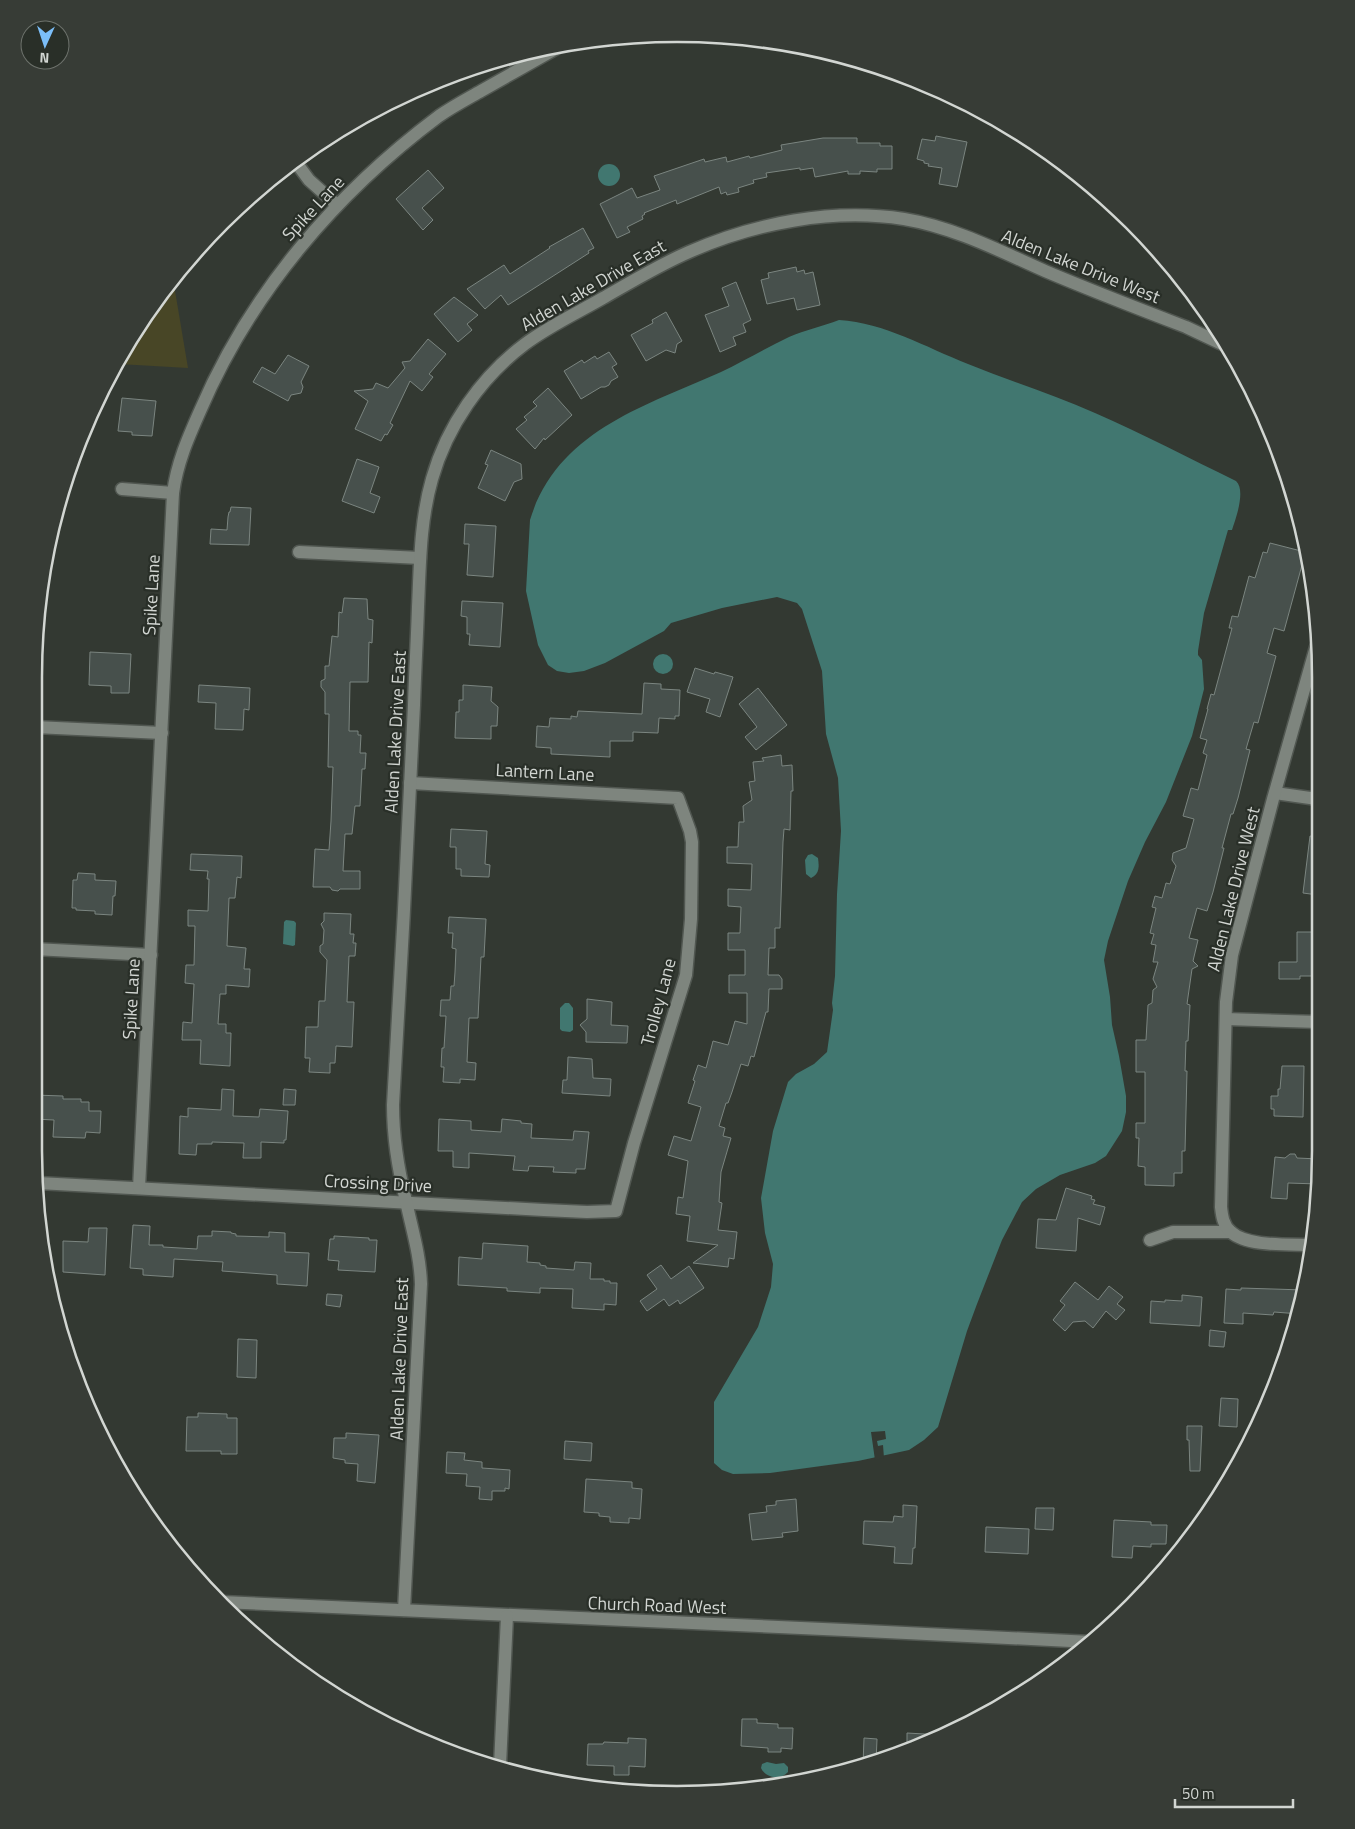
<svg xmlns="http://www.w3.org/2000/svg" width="1355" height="1829" font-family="'Titillium Web',sans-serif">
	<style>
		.green { fill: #484626 }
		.water { fill: #417770 }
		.pier { fill: #333932 }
		.building { fill: #47504c; stroke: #7b8580 }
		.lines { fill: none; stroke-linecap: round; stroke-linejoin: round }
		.minor-casing { stroke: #515751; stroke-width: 15 }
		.minor { stroke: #7e857e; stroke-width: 12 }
		.labels { text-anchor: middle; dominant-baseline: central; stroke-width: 4.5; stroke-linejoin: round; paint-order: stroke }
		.street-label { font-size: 18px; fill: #d2d6d2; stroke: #292f28 }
		.rim { fill: none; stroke: #d2d6d2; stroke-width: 2.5 }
	</style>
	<rect width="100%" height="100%" fill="#333932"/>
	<!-- green -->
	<polygon class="green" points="173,279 188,368 119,364 142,320"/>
	<!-- water -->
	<g class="water">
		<circle cx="609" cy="175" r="11"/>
		<path d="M839,320C885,323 925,347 968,364C1010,381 1054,395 1095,413C1143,434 1189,458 1236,481C1246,490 1236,518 1232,530H1228L1204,613L1198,651V655L1202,660L1204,689L1192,736L1166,802L1145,842L1128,881L1108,941L1104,960L1110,997L1112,1025L1119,1056L1126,1096V1112L1122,1131L1106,1156L1095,1163L1060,1175L1036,1189L1022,1202L1002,1240L977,1304L967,1331L938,1427L924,1440L909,1450L858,1461L770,1473L733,1474L722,1470L714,1463V1402L758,1327L771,1287L773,1264L765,1233L761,1198L773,1131L788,1082L796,1074L814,1064L827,1052L833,1010L832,1003L835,976L837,894L841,831L838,778L826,734L822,671L802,609L797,603L777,597L722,608L671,623L664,631L605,663L584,671L569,673L557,671L548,665L538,645L526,591L530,520C557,431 645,406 721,372C744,361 766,348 789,337C805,330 823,326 839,320Z"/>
		<circle cx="663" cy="664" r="10"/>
		<path d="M812,854L818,858C819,866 820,874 811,878L806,874L805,860L808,855Z"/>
		<polygon points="286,920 294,921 296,923 295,945 293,946 283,944 284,922"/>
		<polygon points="565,1003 569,1003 573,1008 573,1030 570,1032 562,1031 560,1029 560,1008"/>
		<path d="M767,1762L776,1764L784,1763L788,1767V1772C781,1780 766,1779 761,1768L762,1764Z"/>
	</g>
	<!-- pier -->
	<polygon class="pier" points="885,1431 886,1439 877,1441 878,1446 883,1445 884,1458 875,1460 871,1432"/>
	<!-- building -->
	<g class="building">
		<polygon points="936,136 967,142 957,187 939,184 942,168 928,166 929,164 924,163 924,161 917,159 922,139 935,141"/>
		<polygon points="823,138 857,138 857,143 880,143 880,146 892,146 892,169 877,169 877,172 860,171 860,174 848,174 848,171 815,177 813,168 800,170 800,168 766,173 767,177 753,180 754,183 738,188 739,192 727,195 726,192 721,194 719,187 677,204 676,200 644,213 645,214 642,216 643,219 627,227 630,232 617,238 600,204 632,188 637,198 660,190 654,176 704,159 705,162 726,157 727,162 749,156 750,158 782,150 781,145"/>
		<polygon points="428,170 444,188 422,208 433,220 423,230 396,199"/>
		<polygon points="583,228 594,248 588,251 589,253 508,305 501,295 485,309 467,289 504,265 510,274 550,248 549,247"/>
		<polygon points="796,267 797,272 804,270 805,274 813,272 820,305 797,310 794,298 767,304 761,280 769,278 768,273"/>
		<polygon points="736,282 751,320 743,324 746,332 733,337 736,345 720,352 705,315 729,306 722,288"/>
		<polygon points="454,297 478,315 467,324 472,330 458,342 434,314"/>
		<polygon points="666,312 682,341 677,344 675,353 666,350 646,361 631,335 653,323 652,320"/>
		<polygon points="428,339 446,354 429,374 433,377 422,391 410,381 390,423 393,425 387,435 385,434 381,441 355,429 368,401 354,391 373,389 376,383 388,388 405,368 402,362 410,361"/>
		<polygon points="609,352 617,364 612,367 618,377 611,381 609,385 605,387 601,387 581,399 564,371 582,360 584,363 595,356 597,359"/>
		<polygon points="288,355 309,366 301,382 303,387 301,393 291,395 288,401 253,382 262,367 275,374"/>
		<polygon points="548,388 572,415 545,440 544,438 535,449 516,429 527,420 524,417 537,406 533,402"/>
		<polygon points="122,398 156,401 152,436 132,435 132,432 118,431"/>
		<polygon points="491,450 521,464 522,479 514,482 505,501 478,488 488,465 485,464"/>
		<polygon points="357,459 379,467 370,493 380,497 374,513 342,501"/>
		<polygon points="231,507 251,508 249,545 210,544 211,529 227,530 228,517 229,512 230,512"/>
		<polygon points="465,524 496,526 493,577 467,575 469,544 464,544"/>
		<polygon points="1270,543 1305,552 1302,565 1284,631 1274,628 1267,653 1276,656 1258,723 1254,722 1246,749 1250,750 1238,798 1233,814 1231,814 1222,848 1224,848 1213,892 1207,911 1197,908 1189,938 1198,940 1193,961 1198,966 1192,969 1187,1004 1190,1005 1188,1041 1186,1041 1185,1071 1187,1071 1185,1151 1182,1151 1182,1173 1174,1173 1174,1186 1145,1185 1145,1167 1138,1166 1139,1138 1136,1138 1136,1123 1145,1123 1145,1072 1136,1072 1136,1040 1146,1040 1148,1005 1152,1003 1153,990 1157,987 1153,979 1158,962 1153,962 1156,945 1151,944 1154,934 1150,933 1156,908 1152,907 1155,896 1162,898 1166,883 1170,884 1176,866 1172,860 1173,853 1186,848 1194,819 1183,816 1191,788 1198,790 1207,755 1203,753 1207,740 1200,738 1208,709 1207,709 1211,694 1214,695 1232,628 1229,628 1232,616 1238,617 1249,576 1255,578 1263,552 1267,553"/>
		<polygon points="344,598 367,599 368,619 373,620 372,643 369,642 368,682 350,682 349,731 358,731 358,735 361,735 360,753 366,753 365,769 362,769 360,806 355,806 352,834 345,834 343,871 360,871 360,889 340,889 338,891 332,890 330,887 313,887 315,849 329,850 331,821 333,767 328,767 329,714 325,714 325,692 321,687 321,681 325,679 325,666 329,666 332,636 338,637 339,612 342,613"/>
		<polygon points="462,601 503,603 500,647 469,645 470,634 467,634 467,617 461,616"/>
		<polygon points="90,652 131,654 129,693 111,693 111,686 89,685"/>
		<polygon points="695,668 714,674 715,672 733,677 720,717 706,712 710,699 687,692"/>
		<polygon points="644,683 661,684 661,689 680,690 679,716 675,716 675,719 659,718 658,733 633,732 633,741 610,741 610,757 551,754 551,748 536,747 537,726 549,727 550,718 571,719 571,716 577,717 578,711 642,714"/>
		<polygon points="199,685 250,688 249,710 244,709 243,730 215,729 216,703 198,702"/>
		<polygon points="463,685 492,687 491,701 498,707 497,726 491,726 491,739 455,738 456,712 459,712 459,700 463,700"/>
		<polygon points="758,688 787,725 756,750 745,737 757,727 739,704"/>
		<polygon points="781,755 782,766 792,765 793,791 791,791 790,830 784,829 783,842 780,928 775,928 775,948 769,948 768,975 779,975 782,979 782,989 769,989 768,1012 766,1012 754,1057 751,1056 748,1066 741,1064 732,1092 728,1103 726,1103 719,1126 725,1128 723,1136 731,1138 721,1172 719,1202 722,1203 718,1230 737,1232 734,1259 729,1258 728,1267 693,1263 718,1245 687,1241 690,1216 676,1214 678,1197 683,1198 688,1161 668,1155 674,1136 691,1141 701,1107 688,1103 695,1081 693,1080 698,1065 706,1068 713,1041 728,1045 735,1021 747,1024 747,993 729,993 729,975 745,975 745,950 728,950 728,933 740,933 741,907 728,906 728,889 751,890 752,864 727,863 727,847 738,847 739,822 744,822 743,806 752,800 749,782 755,781 753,762 764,761 762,758"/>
		<polygon points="451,829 487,831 485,864 490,865 489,877 461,876 461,869 456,869 456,847 450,847"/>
		<polygon points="1310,836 1317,837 1318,895 1303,893"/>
		<polygon points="191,854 242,856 241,878 237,877 235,898 229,898 227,946 246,948 244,969 250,969 249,987 226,985 226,994 220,994 218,1024 226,1024 226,1033 231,1033 230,1066 200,1064 201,1040 182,1040 183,1022 192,1023 194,984 185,983 186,965 194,965 195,926 188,926 188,910 208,911 209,879 207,879 208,871 190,870"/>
		<polygon points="78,873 95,874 95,880 116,881 115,896 113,896 112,915 95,914 95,911 76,910 76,908 72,908 73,880 77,880"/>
		<polygon points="324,913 351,914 350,934 354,934 353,943 356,943 355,956 349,956 347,1002 354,1002 352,1047 336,1046 335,1063 330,1063 330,1073 309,1072 310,1058 305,1058 306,1027 318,1027 319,1001 325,1001 327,960 320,952 320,946 323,944 324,930 321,924 324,921"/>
		<polygon points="449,917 486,919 484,957 481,957 478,1018 469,1018 467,1062 476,1063 475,1080 460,1079 460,1083 443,1082 444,1067 441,1067 442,1048 444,1048 446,1016 440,1016 441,1000 450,1000 451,986 454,986 455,972 456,949 452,948 453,933 448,933"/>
		<polygon points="1297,932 1318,932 1318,976 1300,976 1300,979 1279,979 1279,962 1297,962"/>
		<polygon points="587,999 612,1002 611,1025 628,1026 627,1043 586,1042 586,1032 580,1025 587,1019"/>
		<polygon points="568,1057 592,1059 593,1078 611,1079 610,1096 562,1093 563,1080 567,1080"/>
		<polygon points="1282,1066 1304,1066 1303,1117 1274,1116 1274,1109 1271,1109 1271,1096 1278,1096 1278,1089 1280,1089"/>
		<polygon points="222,1089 234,1090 233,1116 259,1117 260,1109 288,1111 286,1140 284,1140 284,1143 261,1142 261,1158 243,1158 244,1143 212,1142 212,1144 197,1144 196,1155 179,1154 180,1116 188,1117 188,1108 221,1110"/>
		<polygon points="284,1089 296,1090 295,1105 283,1105"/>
		<polygon points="34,1095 63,1096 63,1099 81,1099 81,1102 89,1102 89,1111 101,1111 100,1133 86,1132 85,1138 53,1137 54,1120 34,1119"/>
		<polygon points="439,1119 471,1121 471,1130 501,1132 502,1119 521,1121 521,1123 532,1124 531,1138 573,1140 574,1131 589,1132 585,1169 576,1169 576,1173 553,1172 554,1167 529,1166 528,1171 513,1170 515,1156 469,1153 469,1168 453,1167 453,1151 438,1151"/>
		<polygon points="1290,1154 1295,1154 1297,1158 1319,1159 1320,1181 1318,1181 1318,1184 1288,1183 1287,1199 1271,1198 1275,1157 1285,1158"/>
		<polygon points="1066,1188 1092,1196 1091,1199 1095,1200 1093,1204 1105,1207 1100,1225 1078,1218 1076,1251 1036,1248 1038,1219 1056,1220"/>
		<polygon points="133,1225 150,1226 149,1245 163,1245 163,1247 197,1249 198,1236 212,1236 212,1231 231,1232 231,1233 236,1234 236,1236 269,1237 269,1232 285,1233 285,1252 309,1253 307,1286 277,1284 277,1275 222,1271 223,1262 174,1259 173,1277 143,1275 143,1269 130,1268"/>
		<polygon points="89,1228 107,1228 105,1275 63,1272 63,1241 88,1242"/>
		<polygon points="334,1236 369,1238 369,1240 377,1240 375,1272 338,1270 339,1261 328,1260 330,1239 334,1239"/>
		<polygon points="483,1243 528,1246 527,1262 540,1263 540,1265 546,1266 546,1268 574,1270 575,1262 591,1263 590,1279 604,1279 604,1281 610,1281 610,1283 617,1283 616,1305 604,1304 604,1310 572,1308 573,1289 540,1288 540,1293 507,1291 507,1288 458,1285 459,1257 482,1259"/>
		<polygon points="661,1265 671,1279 689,1266 704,1288 680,1304 678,1300 669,1306 664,1299 647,1311 640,1301 657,1289 647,1275"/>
		<polygon points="1075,1282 1098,1300 1109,1286 1123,1297 1117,1304 1125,1310 1116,1320 1106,1311 1093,1328 1085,1321 1073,1322 1065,1331 1053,1320 1065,1305 1060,1301"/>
		<polygon points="1241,1288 1304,1290 1300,1314 1274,1312 1273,1315 1243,1313 1243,1324 1224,1323 1226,1289 1241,1290"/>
		<polygon points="327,1294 342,1295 340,1307 326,1305"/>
		<polygon points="1182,1295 1202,1297 1200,1326 1150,1323 1151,1301 1165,1302 1165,1300 1182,1301"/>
		<polygon points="1210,1330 1226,1332 1224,1347 1209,1346"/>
		<polygon points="238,1339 257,1340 256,1378 237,1377"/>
		<polygon points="1221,1398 1238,1399 1237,1427 1219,1426"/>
		<polygon points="198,1413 227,1414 227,1418 237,1418 237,1454 221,1454 221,1451 186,1451 187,1417 198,1417"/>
		<polygon points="1187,1426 1202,1426 1200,1471 1190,1471 1189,1440 1187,1440"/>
		<polygon points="346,1433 379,1435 375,1483 357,1481 358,1464 345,1463 345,1460 333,1458 334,1438 346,1438"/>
		<polygon points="565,1441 592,1443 591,1461 564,1459"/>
		<polygon points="447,1452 465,1453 464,1460 482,1462 482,1468 510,1470 509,1489 505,1488 505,1491 492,1491 492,1500 479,1499 480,1487 466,1486 467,1474 446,1473"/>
		<polygon points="586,1479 632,1482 632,1488 642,1489 640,1519 629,1518 629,1523 610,1522 610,1517 599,1516 599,1513 584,1512"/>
		<polygon points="796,1499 798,1531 782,1533 783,1537 752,1540 749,1514 767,1512 766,1506 776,1505 776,1501"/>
		<polygon points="903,1505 917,1506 915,1548 913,1548 912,1564 894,1563 895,1547 863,1544 864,1521 893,1522 894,1516 903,1517"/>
		<polygon points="1036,1508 1054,1508 1053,1530 1035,1529"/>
		<polygon points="1114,1520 1151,1522 1151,1525 1167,1525 1166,1544 1151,1544 1151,1547 1133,1546 1132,1558 1112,1557"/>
		<polygon points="986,1527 1029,1529 1028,1554 985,1552"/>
		<polygon points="742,1719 757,1719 757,1723 778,1724 778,1728 793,1728 792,1749 781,1748 781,1752 768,1752 768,1748 741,1746"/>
		<polygon points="907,1733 942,1735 907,1751"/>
		<polygon points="628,1738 646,1739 645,1767 629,1766 629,1775 614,1775 614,1766 587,1765 588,1744 603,1744 604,1742 628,1743"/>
		<polygon points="864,1738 877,1739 876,1763 863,1765"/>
	</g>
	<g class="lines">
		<!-- minor casing -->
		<g class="minor-casing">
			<g id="minor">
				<polyline points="295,161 309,180 337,205"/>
				<polyline points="122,489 173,493"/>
				<polyline points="299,552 420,558"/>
				<polyline points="35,727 162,733"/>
				<polyline points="1275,793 1317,799"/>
				<polyline points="34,949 151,955"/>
				<polyline points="1226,1019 1319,1022"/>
				<polyline points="38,1183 544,1210 587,1212 616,1211 634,1143 686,975 691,919 692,842 690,831 678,798 410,783"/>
				<path d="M139,1188L173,493C177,463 188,438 200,411C251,292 336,193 439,116C452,107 467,99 481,91C506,77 532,62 557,48"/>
				<polyline points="1150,1240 1173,1232 1231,1232"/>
				<path d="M1311,1245C1290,1244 1247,1247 1231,1232C1223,1225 1222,1216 1221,1207L1226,1002L1232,955L1273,799L1316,647"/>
				<polyline points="222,1602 845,1630 1091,1642"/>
				<path d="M404,1610L421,1284C420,1254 412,1230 406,1201C398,1169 393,1137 393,1105C401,972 408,838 414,705C415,672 417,639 418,607C420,564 420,521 432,479C447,426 481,377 525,344C549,326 577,313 603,298C631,282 659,265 689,252C755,223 832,208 904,219C953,227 1000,251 1045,271C1092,291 1139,309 1186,327L1222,344"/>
				<polyline points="500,1765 507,1616"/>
			</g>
		</g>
		<!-- minor -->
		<use href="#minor" class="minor"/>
	</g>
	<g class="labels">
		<!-- street labels -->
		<g class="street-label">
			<text transform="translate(313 208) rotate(-47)">Spike Lane</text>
			<text transform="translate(1081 266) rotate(22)">Alden Lake Drive West</text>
			<text transform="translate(593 285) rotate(-30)">Alden Lake Drive East</text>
			<text transform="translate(151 595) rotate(-87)">Spike Lane</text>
			<text transform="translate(395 732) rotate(-87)">Alden Lake Drive East</text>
			<text transform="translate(545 772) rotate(3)">Lantern Lane</text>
			<text transform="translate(1233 889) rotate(-76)">Alden Lake Drive West</text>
			<text transform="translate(131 999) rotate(-87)">Spike Lane</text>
			<text transform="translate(658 1002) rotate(-75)">Trolley Lane</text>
			<text transform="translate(378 1183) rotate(3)">Crossing Drive</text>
			<text transform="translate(399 1359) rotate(-88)">Alden Lake Drive East</text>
			<text transform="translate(657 1605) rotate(2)">Church Road West</text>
		</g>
	</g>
	<!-- crop -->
	<path d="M0 0H1355V1829H0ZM677 42H677A635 635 0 0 1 1312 677V1151A635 635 0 0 1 677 1786H677A635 635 0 0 1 42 1151V677A635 635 0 0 1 677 42Z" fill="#373c36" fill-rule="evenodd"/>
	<path class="rim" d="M677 42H677A635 635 0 0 1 1312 677V1151A635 635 0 0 1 677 1786H677A635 635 0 0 1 42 1151V677A635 635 0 0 1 677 42Z"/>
	<!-- north arrow -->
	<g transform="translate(45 45) rotate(183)"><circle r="24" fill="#292f28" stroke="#6d726c"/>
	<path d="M0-4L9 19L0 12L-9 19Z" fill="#7bbef8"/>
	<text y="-8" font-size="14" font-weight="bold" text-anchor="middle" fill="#d2d6d2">N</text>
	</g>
	<!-- scale -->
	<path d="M1175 1799v8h118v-8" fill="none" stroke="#d2d6d2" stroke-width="2.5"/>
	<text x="1182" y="1799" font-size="15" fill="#d2d6d2" stroke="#292f28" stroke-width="4" paint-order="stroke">50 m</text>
</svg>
